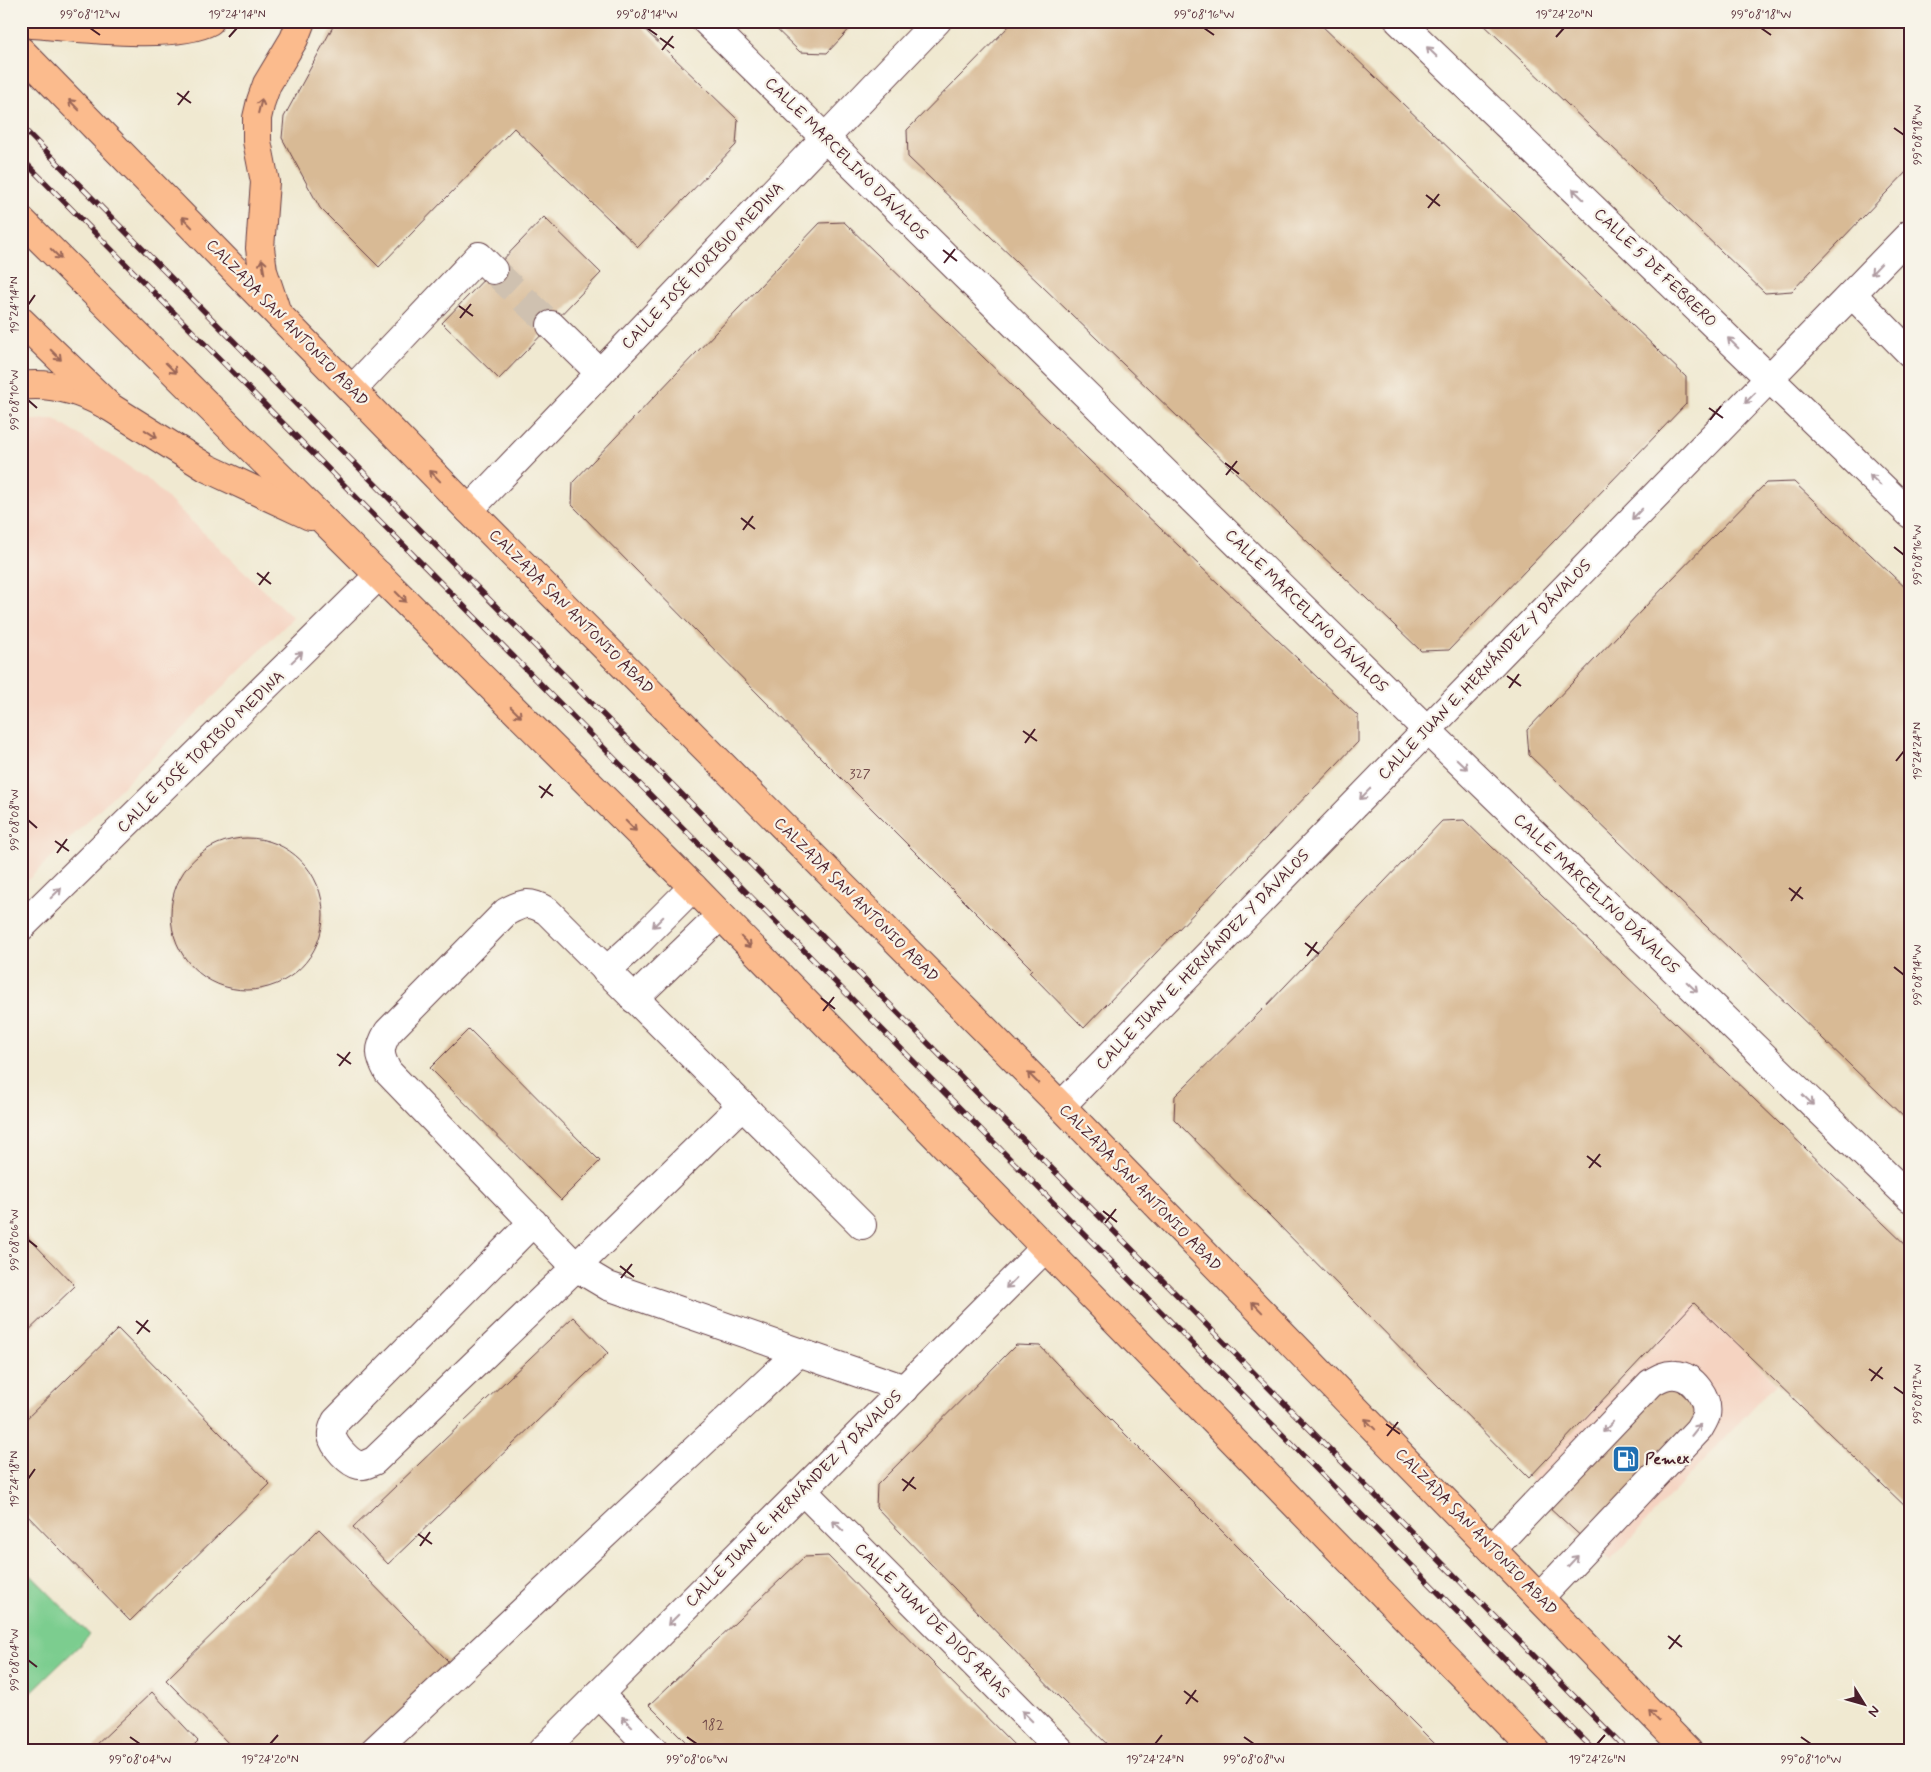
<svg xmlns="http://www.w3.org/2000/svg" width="1931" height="1772" font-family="Mynerve,sans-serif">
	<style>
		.built { fill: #f5d3c1 }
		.green { fill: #7bcd8f; stroke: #62765d }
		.building { fill: #d8ba95 }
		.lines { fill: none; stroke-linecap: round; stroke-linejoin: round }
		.minor-tunnel { stroke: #cfc1b0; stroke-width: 28; stroke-dasharray: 28 14; stroke-linecap: butt }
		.minor-casing { stroke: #633d44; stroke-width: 30 }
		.major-casing { stroke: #633d44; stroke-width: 30 }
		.highway-casing { stroke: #633d44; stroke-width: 30 }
		.minor { stroke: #fff; stroke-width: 28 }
		.major { stroke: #fbbb8d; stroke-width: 28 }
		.highway { stroke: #fbbb8d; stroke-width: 28 }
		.rail-casing { stroke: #4a1f2b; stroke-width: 5.5 }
		.rail { stroke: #f7f3e8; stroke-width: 4; stroke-dasharray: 11; stroke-linecap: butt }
		.oneway { stroke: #ae9aa0 }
		.oneway2 { stroke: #9a6557 }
		.ticks { fill: none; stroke: #4a1f2b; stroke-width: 2 }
		.labels { text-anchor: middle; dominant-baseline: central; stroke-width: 4.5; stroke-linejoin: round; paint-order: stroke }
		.number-label { font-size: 14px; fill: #6e4646 }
		.street-label { font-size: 16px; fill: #4a1f2b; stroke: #f7f3e8 }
		.poi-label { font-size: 16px; font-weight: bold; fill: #4a1f2b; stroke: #f7f3e8; text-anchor: start }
		.neatline { fill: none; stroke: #4a1f2b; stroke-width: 2 }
		.ticks-label { font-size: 12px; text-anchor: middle; fill: #4a1f2b }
	</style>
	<rect width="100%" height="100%" fill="#f7f3e8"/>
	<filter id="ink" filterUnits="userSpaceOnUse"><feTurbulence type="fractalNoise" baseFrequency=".02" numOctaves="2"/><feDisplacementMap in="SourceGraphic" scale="10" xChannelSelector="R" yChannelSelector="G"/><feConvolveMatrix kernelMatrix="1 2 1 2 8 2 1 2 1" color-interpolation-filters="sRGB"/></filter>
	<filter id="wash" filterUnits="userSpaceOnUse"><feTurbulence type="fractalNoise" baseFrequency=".0096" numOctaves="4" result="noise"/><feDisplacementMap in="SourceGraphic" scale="20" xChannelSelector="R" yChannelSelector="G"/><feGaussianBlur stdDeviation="1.12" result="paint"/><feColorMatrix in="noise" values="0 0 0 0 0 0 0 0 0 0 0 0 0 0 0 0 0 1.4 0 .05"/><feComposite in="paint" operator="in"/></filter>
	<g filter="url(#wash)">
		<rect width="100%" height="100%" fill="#f0e9d1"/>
		<!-- built -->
		<g class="built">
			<polygon points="54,419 145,477 293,618 21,887 21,421"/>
			<polygon points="1694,1303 1776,1383 1610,1561 1529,1478"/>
		</g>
		<!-- green -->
		<polygon class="green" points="21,1565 90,1635 21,1702"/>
		<g id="blocks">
			<!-- building -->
			<g class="building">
				<polygon points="336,21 636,21 738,120 736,145 638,247 514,128 379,267 320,208 282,138 284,117"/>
				<polygon points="768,21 857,21 827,53 800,52"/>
				<polygon points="1014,21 1317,21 1686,377 1686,404 1449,650 1421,651 908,157 907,130"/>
				<polygon points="1480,21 1910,21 1910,168 1792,291 1765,293"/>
				<polygon points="544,217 601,273 499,379 442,323"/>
				<polygon points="844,222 1121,491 1358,716 1358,742 1084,1028 1029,972 1032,969 822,759 572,505 573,482 820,223"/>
				<polygon points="1794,482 1910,592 1910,1123 1529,755 1527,730 1666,585 1766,483"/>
				<polygon points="1464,820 1910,1249 1910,1511 1694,1303 1529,1478 1174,1119 1175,1096 1266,1006 1442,821"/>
				<circle cx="247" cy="914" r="76"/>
				<polygon points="469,1029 600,1161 561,1200 430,1068"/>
				<polygon points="21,1230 75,1286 21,1338"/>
				<polygon points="573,1317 608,1353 388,1564 353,1527"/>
				<polygon points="118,1329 270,1484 130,1621 21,1509 21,1424"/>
				<polygon points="1016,1345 1040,1346 1093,1402 1442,1751 1114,1751 1060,1698 876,1507 877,1485"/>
				<polygon points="1665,1378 1703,1413 1586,1541 1547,1505"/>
				<polygon points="319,1529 450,1663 361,1751 236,1751 166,1680"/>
				<polygon points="828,1556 933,1663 1020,1751 695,1751 649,1705 804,1557"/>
				<polygon points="152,1692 198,1741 188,1751 98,1751 94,1747"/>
			</g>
		</g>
	</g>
	<g filter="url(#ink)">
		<use href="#blocks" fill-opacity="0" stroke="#633d44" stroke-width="1"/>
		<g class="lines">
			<!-- minor-tunnel -->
			<polyline class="minor-tunnel" points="493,270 551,325"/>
			<!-- minor casing -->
			<g class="minor-casing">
				<g id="minor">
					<polyline points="706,21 1427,730 1910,1198"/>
					<polyline points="1399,21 1910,514"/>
					<polyline points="1852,294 1910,353"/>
					<polyline points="551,325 600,373"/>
					<polyline points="352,390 479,256 493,270"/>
					<polyline points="469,510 937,21"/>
					<polyline points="21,927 379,575"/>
					<polyline points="606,971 639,941 693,887"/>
					<polyline points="634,999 720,916"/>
					<polyline points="742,1105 576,1267 608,1286 905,1389"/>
					<polyline points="1061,1106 1910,234"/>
					<path d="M533,1222L336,1421C334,1426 331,1431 332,1436C334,1446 349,1463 359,1465C365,1466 368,1463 374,1461L576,1267L388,1072C379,1055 378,1049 388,1032L506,912C524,902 530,901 547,911L862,1225"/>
					<polyline points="803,1491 1061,1751"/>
					<path d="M1492,1549L1651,1383C1659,1378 1666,1374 1676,1375C1693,1376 1709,1399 1706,1415C1705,1419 1701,1425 1699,1429L1540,1597"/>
					<polyline points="599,1694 654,1751"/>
					<polyline points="374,1751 799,1352"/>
					<polyline points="542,1751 1045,1248"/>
				</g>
			</g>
			<!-- major casing -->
			<g class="major-casing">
				<path id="major" d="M21,386C52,382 81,391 108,406"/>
			</g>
			<!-- highway casing -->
			<g class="highway-casing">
				<g id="highway">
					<path d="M21,23C66,26 174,41 210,21"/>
					<polyline points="21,51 469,510 1061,1106 1688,1751"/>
					<polyline points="21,220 693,887 1536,1751"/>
					<polyline points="275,307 263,271 260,248 265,182 257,141 257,118 261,101 267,84 294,39 301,21"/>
					<polyline points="21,321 110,407 207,468 310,516"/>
				</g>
			</g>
			<!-- minor -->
			<use href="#minor" class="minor"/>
			<!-- major -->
			<use href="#major" class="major"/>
			<!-- highway -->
			<use href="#highway" class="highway"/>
			<!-- rail casing -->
			<g class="rail-casing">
				<g id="rail">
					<polyline points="21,126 1628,1751"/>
					<polyline points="21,158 1595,1751"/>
				</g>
			</g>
			<!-- rail -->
			<use href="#rail" class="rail"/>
		</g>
		<!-- one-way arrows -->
		<defs><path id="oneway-shaft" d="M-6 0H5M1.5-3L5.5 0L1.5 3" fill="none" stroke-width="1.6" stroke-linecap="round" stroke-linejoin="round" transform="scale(1.25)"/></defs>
		<g class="oneway">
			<use href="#oneway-shaft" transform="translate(1432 52) rotate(-136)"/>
			<use href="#oneway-shaft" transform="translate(1578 194) rotate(-136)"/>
			<use href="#oneway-shaft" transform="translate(1876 269) rotate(134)"/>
			<use href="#oneway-shaft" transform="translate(1733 343) rotate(-136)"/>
			<use href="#oneway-shaft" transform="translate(1750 398) rotate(134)"/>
			<use href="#oneway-shaft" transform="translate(1875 480) rotate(-136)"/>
			<use href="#oneway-shaft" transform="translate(1637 514) rotate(134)"/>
			<use href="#oneway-shaft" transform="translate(297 657) rotate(-44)"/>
			<use href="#oneway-shaft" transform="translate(1462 764) rotate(44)"/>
			<use href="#oneway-shaft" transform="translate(1365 794) rotate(134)"/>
			<use href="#oneway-shaft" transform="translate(56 893) rotate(-44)"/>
			<use href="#oneway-shaft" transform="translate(658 922) rotate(135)"/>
			<use href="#oneway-shaft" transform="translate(1692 987) rotate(44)"/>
			<use href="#oneway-shaft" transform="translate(1808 1100) rotate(44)"/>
			<use href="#oneway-shaft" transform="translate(1011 1283) rotate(135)"/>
			<use href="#oneway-shaft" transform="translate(1608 1427) rotate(134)"/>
			<use href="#oneway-shaft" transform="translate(1696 1430) rotate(-51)"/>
			<use href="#oneway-shaft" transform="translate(838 1526) rotate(-135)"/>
			<use href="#oneway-shaft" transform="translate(1573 1561) rotate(-47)"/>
			<use href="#oneway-shaft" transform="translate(673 1620) rotate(135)"/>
			<use href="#oneway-shaft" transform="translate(1027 1716) rotate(-135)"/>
			<use href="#oneway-shaft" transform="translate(627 1722) rotate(-134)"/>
		</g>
		<g class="oneway2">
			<use href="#oneway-shaft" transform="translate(74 105) rotate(-134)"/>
			<use href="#oneway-shaft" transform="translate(260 106) rotate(-76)"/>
			<use href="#oneway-shaft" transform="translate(187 222) rotate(-134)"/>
			<use href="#oneway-shaft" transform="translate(56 254) rotate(45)"/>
			<use href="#oneway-shaft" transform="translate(263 266) rotate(-100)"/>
			<use href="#oneway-shaft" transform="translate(56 355) rotate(45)"/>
			<use href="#oneway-shaft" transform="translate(171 368) rotate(45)"/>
			<use href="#oneway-shaft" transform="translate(151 434) rotate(33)"/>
			<use href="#oneway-shaft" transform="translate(435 476) rotate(-134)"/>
			<use href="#oneway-shaft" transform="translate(401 597) rotate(45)"/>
			<use href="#oneway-shaft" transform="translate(516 712) rotate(45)"/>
			<use href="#oneway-shaft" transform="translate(631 826) rotate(45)"/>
			<use href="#oneway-shaft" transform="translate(746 942) rotate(46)"/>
			<use href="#oneway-shaft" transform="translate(1033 1078) rotate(-135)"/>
			<use href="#oneway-shaft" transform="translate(1257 1307) rotate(-134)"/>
			<use href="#oneway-shaft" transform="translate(1370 1424) rotate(-134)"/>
			<use href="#oneway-shaft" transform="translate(1654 1716) rotate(-134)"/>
		</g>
	</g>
	<!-- ticks -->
	<path class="ticks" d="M90,28L100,35M647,28L657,35M1204,28L1214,35M1761,28L1771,35M229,37L237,28M1556,37L1564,28M660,38L674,48M662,50L673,36M177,93L191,103M178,105L189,91M1894,128L1904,135M1426,195L1440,206M1428,208L1439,194M943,250L957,261M944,263L955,249M28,305L35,295M459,306L473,316M460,318L471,304M28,400L37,408M1709,408L1723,418M1710,420L1721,406M1225,463L1239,474M1226,475L1237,461M741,518L755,529M743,530L753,516M1894,547L1904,555M257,573L271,584M259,585L269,572M1507,676L1521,686M1509,688L1519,674M1023,731L1037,741M1025,743L1035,729M1896,761L1904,751M539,786L553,796M541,798L551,784M28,820L37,828M55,841L69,851M57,853L67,839M1789,888L1803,899M1791,901L1801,887M1305,943L1319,954M1307,956L1317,942M1894,967L1904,975M821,998L835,1009M823,1011L834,997M337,1054L351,1064M339,1066L350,1052M1587,1156L1601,1167M1589,1168L1600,1154M1103,1211L1117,1222M1105,1223L1116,1209M28,1240L37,1247M620,1266L634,1277M621,1278L632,1264M136,1321L150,1332M137,1334L148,1320M1869,1369L1883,1379M1871,1381L1882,1367M1894,1387L1904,1394M1386,1424L1400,1434M1387,1436L1398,1422M28,1479L35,1469M902,1479L916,1489M903,1491L914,1477M418,1534L432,1544M420,1546L430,1532M1668,1636L1682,1647M1669,1649L1680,1635M28,1660L37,1667M1184,1691L1198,1702M1186,1704L1196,1690M130,1737L140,1744M687,1737L697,1744M1244,1737L1254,1744M1801,1737L1811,1744M270,1744L278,1735M1155,1744L1162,1735M1597,1744L1605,1735"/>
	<!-- icons -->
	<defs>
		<g id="fuel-square" transform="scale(1.4375)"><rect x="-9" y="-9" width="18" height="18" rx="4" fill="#1f6fb2" stroke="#f7f3e8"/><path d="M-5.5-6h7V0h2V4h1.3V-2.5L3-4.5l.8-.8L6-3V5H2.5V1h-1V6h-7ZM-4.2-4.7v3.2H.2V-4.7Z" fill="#fff"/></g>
	</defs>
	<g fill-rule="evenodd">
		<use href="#fuel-square" x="1626" y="1459"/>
	</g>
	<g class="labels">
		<!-- number labels -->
		<g class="number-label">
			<text x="860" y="774">327</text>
			<text x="713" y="1725">182</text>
		</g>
		<!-- street labels -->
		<g class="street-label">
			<text transform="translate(846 159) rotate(45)">CALLE MARCELINO DÁVALOS</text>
			<text transform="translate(703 266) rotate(-46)">CALLE JOSÉ TORIBIO MEDINA</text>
			<text transform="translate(1655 268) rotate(44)">CALLE 5 DE FEBRERO</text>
			<text transform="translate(287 323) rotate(46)">CALZADA SAN ANTONIO ABAD</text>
			<text transform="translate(1306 611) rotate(45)">CALLE MARCELINO DÁVALOS</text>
			<text transform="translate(571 612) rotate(45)">CALZADA SAN ANTONIO ABAD</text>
			<text transform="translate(1485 670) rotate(-46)">CALLE JUAN E. HERNÁNDEZ Y DÁVALOS</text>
			<text transform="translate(201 752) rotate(-44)">CALLE JOSÉ TORIBIO MEDINA</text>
			<text transform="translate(1596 894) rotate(44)">CALLE MARCELINO DÁVALOS</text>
			<text transform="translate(856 900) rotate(45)">CALZADA SAN ANTONIO ABAD</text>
			<text transform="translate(1203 960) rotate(-46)">CALLE JUAN E. HERNÁNDEZ Y DÁVALOS</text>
			<text transform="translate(1140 1188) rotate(46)">CALZADA SAN ANTONIO ABAD</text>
			<text transform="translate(794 1499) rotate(-45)">CALLE JUAN E. HERNÁNDEZ Y DÁVALOS</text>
			<text transform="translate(1476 1532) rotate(46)">CALZADA SAN ANTONIO ABAD</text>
			<text transform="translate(932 1621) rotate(45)">CALLE JUAN DE DIOS ARIAS</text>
		</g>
		<!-- poi labels -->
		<g class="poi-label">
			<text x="1645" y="1459">Pemex</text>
		</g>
	</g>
	<!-- margin -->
	<rect width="1931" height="1772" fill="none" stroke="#f7f3e8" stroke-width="55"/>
	<!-- north arrow -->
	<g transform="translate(1864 1704) rotate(127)" stroke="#f7f3e8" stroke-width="4" paint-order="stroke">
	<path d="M0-4L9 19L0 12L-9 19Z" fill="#4a1f2b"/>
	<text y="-8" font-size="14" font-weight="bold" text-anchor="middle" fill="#4a1f2b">N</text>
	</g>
	<rect x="28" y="28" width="1876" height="1716" class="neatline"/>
	<g class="ticks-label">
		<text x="90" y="18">99°08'12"W</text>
		<text x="237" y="18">19°24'14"N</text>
		<text x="647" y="18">99°08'14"W</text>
		<text x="1204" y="18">99°08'16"W</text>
		<text x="1564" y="18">19°24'20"N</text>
		<text x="1761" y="18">99°08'18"W</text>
		<text transform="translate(1917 135) rotate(-90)" y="4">99°08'18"W</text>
		<text transform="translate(14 305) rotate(-90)" y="4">19°24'14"N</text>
		<text transform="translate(14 400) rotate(-90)" y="4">99°08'10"W</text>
		<text transform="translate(1917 555) rotate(-90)" y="4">99°08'16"W</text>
		<text transform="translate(1917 751) rotate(-90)" y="4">19°24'24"N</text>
		<text transform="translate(14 820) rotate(-90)" y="4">99°08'08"W</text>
		<text transform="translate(1917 975) rotate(-90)" y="4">99°08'14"W</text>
		<text transform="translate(14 1240) rotate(-90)" y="4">99°08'06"W</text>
		<text transform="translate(1917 1394) rotate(-90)" y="4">99°08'12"W</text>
		<text transform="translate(14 1479) rotate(-90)" y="4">19°24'18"N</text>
		<text transform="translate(14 1660) rotate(-90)" y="4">99°08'04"W</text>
		<text x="140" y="1763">99°08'04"W</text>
		<text x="270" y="1763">19°24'20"N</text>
		<text x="697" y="1763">99°08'06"W</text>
		<text x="1155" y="1763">19°24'24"N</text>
		<text x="1254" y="1763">99°08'08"W</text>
		<text x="1597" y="1763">19°24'26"N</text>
		<text x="1811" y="1763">99°08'10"W</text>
	</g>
</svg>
